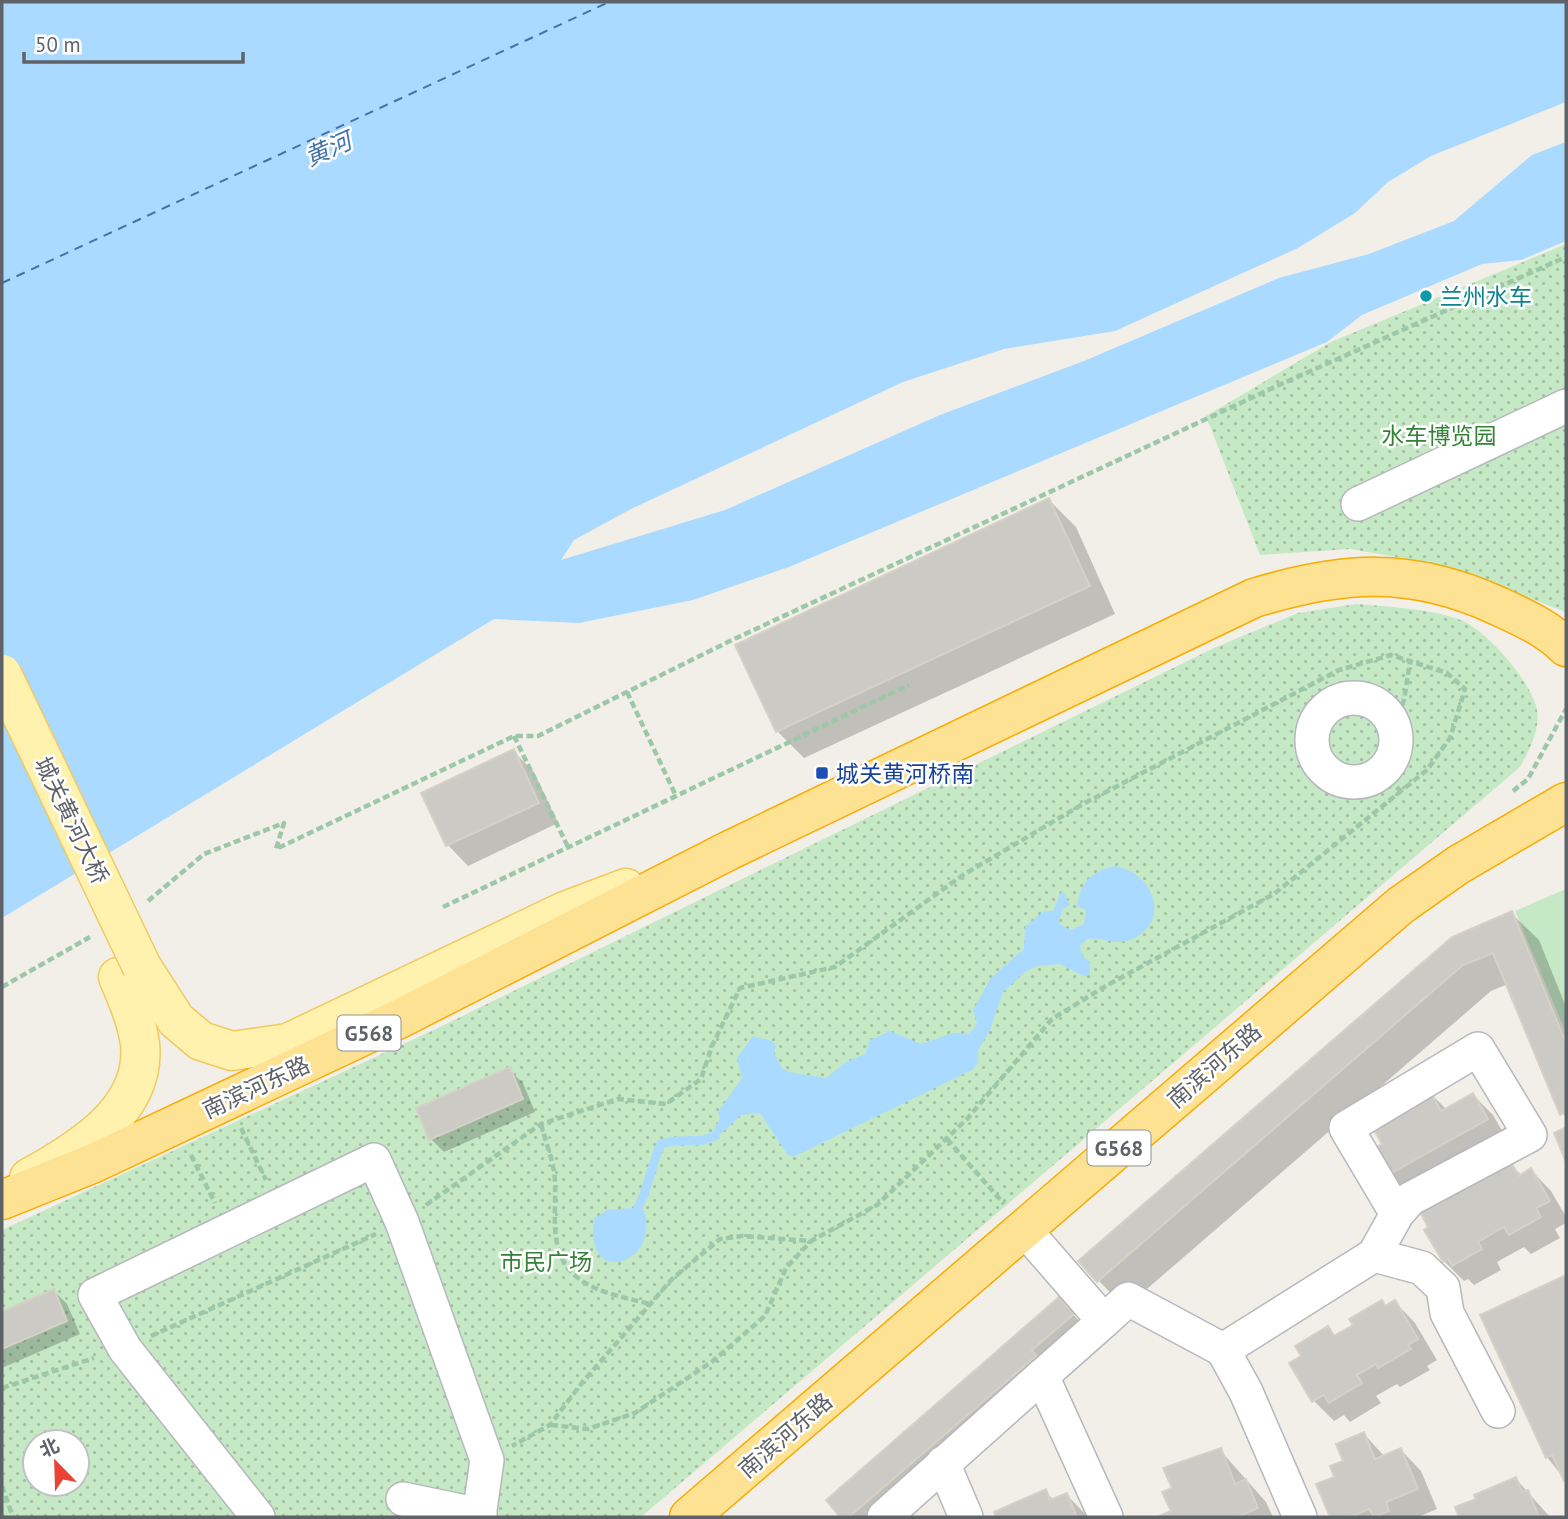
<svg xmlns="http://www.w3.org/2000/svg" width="1568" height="1519" font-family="'PT Sans','Noto Sans SC',sans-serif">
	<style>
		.green { fill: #c5e8c5 }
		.park { fill: url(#park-dots); fill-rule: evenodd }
		.water { fill: #aadaff }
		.shadow { fill: #0003 }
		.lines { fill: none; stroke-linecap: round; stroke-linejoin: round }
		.stream { stroke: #aadaff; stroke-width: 9 }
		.ferry { stroke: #4174aa; stroke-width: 2; stroke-dasharray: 9 7; stroke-linecap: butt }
		.building { fill: #cccac5; stroke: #d6d1c6; stroke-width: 2 }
		.minor-casing { stroke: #b5b8bc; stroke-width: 36 }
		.major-casing { stroke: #f2c960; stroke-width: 41 }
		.highway-casing { stroke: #f9ab00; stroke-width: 41 }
		.path { stroke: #9cc7a9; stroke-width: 4.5; stroke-dasharray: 7 3.5; stroke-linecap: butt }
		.minor { stroke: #fff; stroke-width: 33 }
		.major { stroke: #fff2af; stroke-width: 38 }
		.highway { stroke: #fde293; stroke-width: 38 }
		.major-bridge-casing { stroke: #f2c960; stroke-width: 41; stroke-linecap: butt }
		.major-bridge { stroke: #fff2af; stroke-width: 38 }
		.culture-dot { fill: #0f9aa8; stroke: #fff; stroke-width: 2.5 }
		.transit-dot { fill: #1a4fb4; stroke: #fff; stroke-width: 2.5 }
		.labels { text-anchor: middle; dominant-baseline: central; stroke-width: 5; stroke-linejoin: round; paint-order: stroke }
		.shield { fill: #fff; stroke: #8f9295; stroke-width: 2 }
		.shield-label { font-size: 21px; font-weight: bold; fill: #5f6368 }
		.culture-label { font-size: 23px; fill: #0d838f; stroke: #fff; text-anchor: start }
		.park-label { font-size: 23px; fill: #348238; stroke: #fff }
		.transit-label { font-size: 23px; fill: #164399; stroke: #fff; text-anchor: start }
		.street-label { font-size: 23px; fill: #5f6368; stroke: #fff }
		.water-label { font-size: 24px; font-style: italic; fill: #4174aa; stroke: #fff }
	</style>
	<defs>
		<pattern id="park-dots" width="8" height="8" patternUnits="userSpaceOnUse" patternTransform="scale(1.75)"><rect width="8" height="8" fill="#c5e8c5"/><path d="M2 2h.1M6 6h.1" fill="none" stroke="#a3c0a4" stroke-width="1.8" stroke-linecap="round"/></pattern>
	</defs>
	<rect width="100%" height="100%" fill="#f1efe8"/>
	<!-- green -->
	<polygon class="green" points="1566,889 1566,1033 1515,911"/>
	<!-- park -->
	<g class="park">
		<polygon points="1566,244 1566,612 1442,565 1350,549 1260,555 1206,416 1331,342"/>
		<path d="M1356,604C1390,607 1425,608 1458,619C1485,628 1528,678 1536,706C1542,727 1530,749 1520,767L641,1517H2V1230L438,1028L1214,648L1298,613ZM35,1442H77V1484H35Z"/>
	</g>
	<!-- water -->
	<g class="water">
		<polygon points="2,2 1566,2 1566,102 1431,156 1388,182 1355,213 1298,248 1115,331 1004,349 903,382 631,509 574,540 561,560 725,510 940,415 1084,361 1279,278 1369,254 1454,221 1532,155 1566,142 1566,241 1521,260 1482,264 1362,315 1327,342 789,567 693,600 579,623 494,619 2,918"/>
		<path d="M1115,866C1155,873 1172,923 1130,940C1114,946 1101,936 1087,939L1080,946L1082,955L1090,962V974L1084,976L1060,964L1037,966L1025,972L1003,992L990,1030L978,1051V1063L972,1070L793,1157L787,1154L760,1113L741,1115L721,1134H712L720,1118L718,1112L742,1078L737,1058L753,1036L772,1041L776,1046L774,1053L782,1068L789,1072L826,1078L846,1062L865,1054L870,1040L890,1031L921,1044L953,1033L969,1034L977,1024L973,1010L991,978L1024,949L1025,927L1044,911H1053L1062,890L1070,905L1062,909L1059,924L1071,930L1084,924L1086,910L1077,906C1081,882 1091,871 1115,866Z"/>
		<path d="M632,1208L644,1211C661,1262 584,1291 594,1219L607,1210Z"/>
	</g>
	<!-- shadow -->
	<g class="shadow">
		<polygon points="1049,500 1076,527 1115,614 804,758 777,731"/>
		<polygon points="514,752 534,772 558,823 468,866 448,845 423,794"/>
		<polygon points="1512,914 1539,940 1566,1007 1566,1119 1508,984 1491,991 1125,1308 1080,1261"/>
		<polygon points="509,1070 523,1083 535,1112 444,1152 431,1139"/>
		<polygon points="1430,1093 1447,1110 1473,1095 1493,1115 1507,1139 1410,1194 1390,1174 1385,1145"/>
		<polygon points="1510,1163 1522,1176 1531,1170 1551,1191 1566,1217 1566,1223 1555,1229 1560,1238 1531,1254 1524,1247 1497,1262 1501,1270 1474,1285 1468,1279 1464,1281 1444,1261"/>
		<polygon points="1566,1277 1566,1481 1547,1457 1482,1316"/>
		<polygon points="54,1291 67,1304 80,1334 2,1368 2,1313"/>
		<polygon points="1059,1300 1093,1335 893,1517 843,1517 828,1501"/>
		<polygon points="1381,1302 1386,1307 1395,1302 1415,1323 1437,1360 1427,1366 1430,1370 1400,1387 1397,1384 1376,1396 1381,1403 1350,1422 1344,1415 1334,1421 1314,1401 1291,1364 1303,1357 1328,1328 1337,1337 1355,1326"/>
		<polygon points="1364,1434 1385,1457 1401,1450 1421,1471 1437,1509 1418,1517 1332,1517 1319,1485 1336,1478"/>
		<polygon points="1220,1450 1266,1502 1273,1517 1161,1517 1173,1512 1174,1489"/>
		<polygon points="1516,1479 1550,1517 1461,1517 1457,1508"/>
		<polygon points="1045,1492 1054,1500 1067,1495 1088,1517 998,1517 996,1512"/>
	</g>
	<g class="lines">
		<!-- stream -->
		<path class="stream" d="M637,1210C650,1186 650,1167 661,1144C679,1137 697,1145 715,1136"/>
		<!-- ferry -->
		<polyline class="ferry" points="2,283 609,2"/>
	</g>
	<!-- building -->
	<g class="building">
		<polygon points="1049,498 1090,586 776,732 735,645"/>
		<polygon points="514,749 539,803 446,846 421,793"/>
		<polygon points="1512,911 1566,1043 1566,1112 1560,1115 1493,953 1463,965 1097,1282 1078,1261 1452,937"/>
		<polygon points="510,1067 523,1099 429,1140 416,1108"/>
		<polygon points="1430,1091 1441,1111 1473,1093 1488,1119 1388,1175 1373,1149 1382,1144 1374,1130"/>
		<polygon points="1566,1127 1566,1162 1554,1133"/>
		<polygon points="1510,1161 1519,1176 1531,1168 1550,1201 1536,1208 1541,1217 1509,1235 1504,1227 1478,1242 1482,1249 1452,1266 1448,1259 1443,1262 1424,1230 1428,1227 1420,1212"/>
		<polygon points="1566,1275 1566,1480 1564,1481 1552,1455 1546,1458 1480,1315"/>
		<polygon points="54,1289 67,1321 2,1349 2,1312"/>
		<polygon points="1059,1297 1074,1314 1032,1350 1036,1356 849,1517 840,1517 826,1500"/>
		<polygon points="1382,1300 1385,1306 1395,1300 1418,1339 1408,1345 1411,1349 1378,1368 1376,1364 1357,1375 1362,1383 1329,1403 1324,1395 1312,1402 1289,1363 1301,1356 1295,1346 1328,1326 1334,1336 1353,1325 1349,1319"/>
		<polygon points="1364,1432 1375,1459 1401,1448 1418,1489 1386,1502 1389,1511 1374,1517 1369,1509 1350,1517 1330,1517 1316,1484 1334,1477 1330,1466 1343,1461 1336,1444"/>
		<polygon points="1221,1448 1235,1484 1246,1479 1258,1508 1237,1517 1157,1517 1171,1511 1162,1492 1172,1488 1163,1468"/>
		<polygon points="1516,1477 1522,1492 1528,1490 1539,1517 1459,1517 1455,1507 1476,1499 1474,1495"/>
		<polygon points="1046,1489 1050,1500 1067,1493 1077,1517 996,1517 994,1512"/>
	</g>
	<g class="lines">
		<!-- minor casing -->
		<g class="minor-casing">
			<g id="minor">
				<polyline points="1358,504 1566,406"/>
				<circle cx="1354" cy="740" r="42"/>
				<polyline points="1024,1229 1104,1321 1042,1376 1106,1517"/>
				<polyline points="1374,1255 1397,1214 1410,1199 1530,1135 1478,1049 1346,1128 1397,1214"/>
				<polyline points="1104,1321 1128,1299 1223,1350 1374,1255 1422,1268 1443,1288 1447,1313 1498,1411"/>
				<polyline points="1223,1350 1246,1392 1300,1517"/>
				<polyline points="943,1463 966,1517"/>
				<polyline points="403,1499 480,1515"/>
				<polyline points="258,1517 125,1349 95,1295 374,1160 402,1222 487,1460 479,1517"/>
				<polyline points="884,1517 1042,1376"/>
			</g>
		</g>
		<!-- major casing -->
		<g class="major-casing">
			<g id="major">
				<polyline points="142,967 176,1020 201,1041 232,1051 288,1043 565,911 626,888"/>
				<path d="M29,1178C78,1151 147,1110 140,1044C137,1021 127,998 118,977"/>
			</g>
		</g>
		<!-- highway casing -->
		<g class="highway-casing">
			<g id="highway">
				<path d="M2,1200L94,1163L401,1018L730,850L1254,598C1343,571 1411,566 1498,606C1522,617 1547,628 1566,647"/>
				<polyline points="689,1517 1401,905 1458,865 1566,802"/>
			</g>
		</g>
		<!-- path -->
		<g class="path">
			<polyline points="627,692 676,796"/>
			<polyline points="1394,725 1404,700 1410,662"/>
			<polyline points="514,736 568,847"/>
			<polyline points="1383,771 1401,792"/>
			<polyline points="1513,791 1528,779 1566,709"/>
			<polyline points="148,901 204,854 284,823 276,849 514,736 538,736 730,641 1277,386 1566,257"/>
			<polyline points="443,907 909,685"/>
			<polyline points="2,987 90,937"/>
			<path d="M541,1124C545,1139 551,1155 554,1171C559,1207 544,1252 578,1278C597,1293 627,1298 650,1304"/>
			<polyline points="241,1128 266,1180"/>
			<polyline points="947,1139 1004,1204"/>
			<polyline points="191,1155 215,1203"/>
			<polyline points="426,1205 541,1124 618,1099 666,1104 701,1079 712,1046 740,988 835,967 963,875 1083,804 1339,670 1391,655 1447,673 1465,689 1450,738 1427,770 1274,894 1104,987 1052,1019 967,1119 877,1205 811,1241 742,1236 720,1239 672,1279 581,1384 550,1425 512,1446"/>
			<polyline points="151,1336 376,1234"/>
			<polyline points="2,1388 94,1358"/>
			<polyline points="551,1425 588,1429 635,1413 713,1361 765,1316 786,1268 811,1241"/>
			<polyline points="2,1486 13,1517"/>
		</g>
		<!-- minor -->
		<use href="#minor" class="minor"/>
		<!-- major -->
		<use href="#major" class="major"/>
		<!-- highway -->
		<use href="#highway" class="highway"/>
		<!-- major-bridge casing -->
		<g class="major-bridge-casing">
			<polyline id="major-bridge" points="2,674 142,967"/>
		</g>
		<!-- major-bridge -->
		<use href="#major-bridge" class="major-bridge"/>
	</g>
	<!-- markers -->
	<circle class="culture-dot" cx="1426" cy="296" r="7"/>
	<rect class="transit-dot" x="815" y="766" width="14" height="14" rx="3.5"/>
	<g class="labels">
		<!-- shield labels -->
		<g class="shield">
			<rect x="337.5" y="1015.5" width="63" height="35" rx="5"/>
			<rect x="1087.5" y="1130.5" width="63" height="35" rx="5"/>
		</g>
		<g class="shield-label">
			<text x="369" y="1033">G568</text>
			<text x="1119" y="1148">G568</text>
		</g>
		<!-- culture labels -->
		<g class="culture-label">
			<text x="1440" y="296">兰州水车</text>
		</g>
		<!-- park labels -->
		<g class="park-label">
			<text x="1439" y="435">水车博览园</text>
			<text x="546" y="1261">市民广场</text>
		</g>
		<!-- transit labels -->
		<g class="transit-label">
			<text x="836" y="773">城关黄河桥南</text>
		</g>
		<!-- street labels -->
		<g class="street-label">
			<text transform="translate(72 820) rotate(64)">城关黄河大桥</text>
			<text transform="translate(1214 1065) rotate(-41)">南滨河东路</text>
			<text transform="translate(256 1087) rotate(-25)">南滨河东路</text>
			<text transform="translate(785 1435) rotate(-41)">南滨河东路</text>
		</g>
		<!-- water labels -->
		<g class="water-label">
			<text transform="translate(328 149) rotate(-24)">黄河</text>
		</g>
	</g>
	<!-- border -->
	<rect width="1568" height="1519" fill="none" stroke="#5f6368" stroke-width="7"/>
	<!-- north arrow -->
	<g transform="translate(56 1463) rotate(337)"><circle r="33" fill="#ffffff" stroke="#bfc1c3" stroke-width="2"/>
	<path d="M0-5L12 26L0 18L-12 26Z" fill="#ea4335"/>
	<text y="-10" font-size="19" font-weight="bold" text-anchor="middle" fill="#5f6368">北</text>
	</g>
	<!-- scale -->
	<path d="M24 52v10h219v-10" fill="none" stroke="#5f6368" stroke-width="3.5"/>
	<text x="35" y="52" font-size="21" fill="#5f6368" stroke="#ffffff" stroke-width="5" paint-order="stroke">50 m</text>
</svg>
